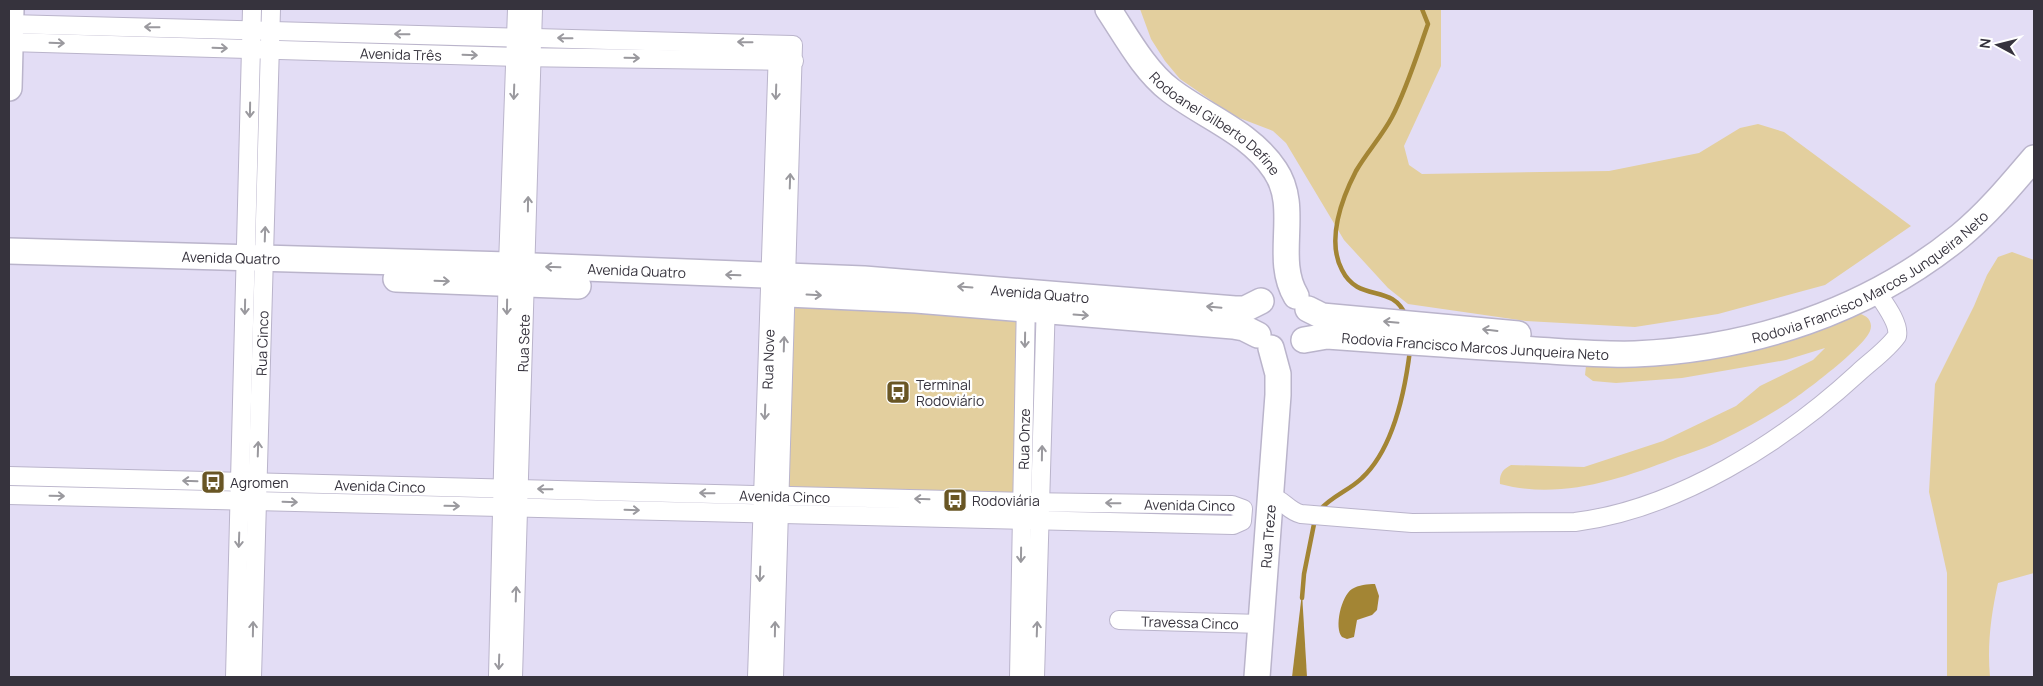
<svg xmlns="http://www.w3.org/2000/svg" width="2043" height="686" font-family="Manrope,sans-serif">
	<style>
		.green { fill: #e3cf9e }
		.water { fill: #a38534 }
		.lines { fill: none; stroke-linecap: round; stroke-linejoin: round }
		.stream { stroke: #a38534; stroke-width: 4.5 }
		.street-casing { stroke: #bab4cb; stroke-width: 20 }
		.secondary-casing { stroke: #bab4cb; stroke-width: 28 }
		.street { stroke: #fff; stroke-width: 18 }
		.secondary { stroke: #fff; stroke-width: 25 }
		.oneway { stroke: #9a999e }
		.labels { text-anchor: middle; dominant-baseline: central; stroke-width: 4.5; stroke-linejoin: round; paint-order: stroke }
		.street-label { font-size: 14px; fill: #36333d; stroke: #fff }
		.poi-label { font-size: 14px; fill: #36333d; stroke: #fff; text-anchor: start }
	</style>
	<rect width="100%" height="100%" fill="#e3ddf5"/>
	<!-- green -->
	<g class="green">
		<polygon points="1140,9 1441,9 1441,66 1404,146 1409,165 1422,174 1609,171 1699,153 1740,128 1758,124 1784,132 1911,226 1825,285 1718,314 1635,327 1526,321 1408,304 1388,288 1344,240 1286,143 1273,131 1221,111 1212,101 1180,79 1165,61 1151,39"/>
		<path d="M2012,252L2034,260V573L1998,583C1991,615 1987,645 1990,677H1947V573L1929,492L1935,384L1974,306L1987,275L1998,257Z"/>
		<polygon points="786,293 1026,310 1023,502 778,495"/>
		<path d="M1856,313C1865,314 1874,320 1870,331C1864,347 1805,392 1788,403C1767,416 1745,429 1722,440C1707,448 1689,453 1673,459C1618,480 1559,500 1500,484C1499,474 1503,469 1511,465L1584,467L1663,441L1736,406L1760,386L1813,360L1825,348L1786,360L1682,378L1616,383L1593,381L1585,375L1586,366L1590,364Z"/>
	</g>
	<!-- water -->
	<g class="water">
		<path d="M1375,584L1379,596L1377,610L1372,615L1357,620L1354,637L1347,639L1342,637C1334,628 1341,596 1352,589C1358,585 1368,584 1375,584Z"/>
		<polygon points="1302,593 1307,677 1292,677"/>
	</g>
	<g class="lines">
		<!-- stream -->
		<g class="stream">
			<path d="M1406,316C1392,282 1359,304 1342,270C1326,240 1342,198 1356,171C1367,152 1382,136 1392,117C1407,88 1417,55 1428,24L1422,9"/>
			<path d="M1320,510C1330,497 1350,490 1362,478C1393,449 1405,391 1410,350"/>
			<polyline points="1302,598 1304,574 1315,519"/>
		</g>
		<!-- street casing -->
		<g class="street-casing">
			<g id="street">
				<polyline points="9,24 793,45 774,677"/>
				<path id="s1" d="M9,42L515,57L794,61"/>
				<path id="s2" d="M9,476L1023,502L1232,505L1243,509L1242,521L1233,525L9,495"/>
				<path d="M1271,497C1283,499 1288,511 1301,514L1412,523L1575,522C1678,509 1783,442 1858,373C1871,361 1887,350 1897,336C1900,323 1883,302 1876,291"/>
				<path id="s3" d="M1119,620L1261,624"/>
				<polyline points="235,677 252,9"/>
				<path id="s4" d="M252,677L271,9"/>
				<polyline points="498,677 508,265 517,9"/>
				<path id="s5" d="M513,677L533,9"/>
				<path id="s6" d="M757,677L778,49"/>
				<path id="s7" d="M1019,677L1026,299"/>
				<polyline points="1035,677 1046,300"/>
			</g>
		</g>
		<!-- secondary casing -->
		<g class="secondary-casing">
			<g id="secondary">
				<path id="s8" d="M1108,9C1126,36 1144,70 1170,90C1205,117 1250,132 1275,170C1301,208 1273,258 1296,296"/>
				<polyline points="9,88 11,9"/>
				<path id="s9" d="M9,251L508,265L864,279L1235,309H1245L1261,301"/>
				<polyline points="396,279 578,286"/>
				<polyline points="788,294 916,300 1233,326 1244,328 1258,335"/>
				<polyline points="1308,309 1322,316 1518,334"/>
				<path id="s10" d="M1304,340L1327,336C1396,341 1465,346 1535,350C1568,352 1602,355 1635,354C1753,349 1868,311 1960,236C1988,213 2011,185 2034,158"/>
				<path id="s11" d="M1257,677L1278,395V374L1271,348"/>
			</g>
		</g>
		<!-- street -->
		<use href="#street" class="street"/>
		<!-- secondary -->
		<use href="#secondary" class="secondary"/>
	</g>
	<!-- one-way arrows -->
	<defs><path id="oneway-shaft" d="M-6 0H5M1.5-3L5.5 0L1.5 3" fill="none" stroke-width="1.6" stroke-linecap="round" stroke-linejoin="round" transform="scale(1.25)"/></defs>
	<g class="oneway">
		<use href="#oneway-shaft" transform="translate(152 27) rotate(-179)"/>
		<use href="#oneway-shaft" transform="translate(402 34) rotate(-179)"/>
		<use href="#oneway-shaft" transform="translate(565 38) rotate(-179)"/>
		<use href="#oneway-shaft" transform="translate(745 42) rotate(-179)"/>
		<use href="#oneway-shaft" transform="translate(57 43) rotate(2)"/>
		<use href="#oneway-shaft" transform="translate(220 48) rotate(2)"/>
		<use href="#oneway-shaft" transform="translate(470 55) rotate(2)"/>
		<use href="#oneway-shaft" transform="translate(632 58) rotate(1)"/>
		<use href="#oneway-shaft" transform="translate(514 92) rotate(92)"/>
		<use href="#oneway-shaft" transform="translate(776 92) rotate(92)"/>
		<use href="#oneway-shaft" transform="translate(250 110) rotate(91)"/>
		<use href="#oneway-shaft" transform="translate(790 181) rotate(-88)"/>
		<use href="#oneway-shaft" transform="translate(528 204) rotate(-89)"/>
		<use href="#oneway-shaft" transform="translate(265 234) rotate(-88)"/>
		<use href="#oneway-shaft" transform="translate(553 267) rotate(-178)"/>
		<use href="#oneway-shaft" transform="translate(733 275) rotate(-178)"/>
		<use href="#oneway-shaft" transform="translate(442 281) rotate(2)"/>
		<use href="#oneway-shaft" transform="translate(965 287) rotate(-176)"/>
		<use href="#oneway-shaft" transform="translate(814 295) rotate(3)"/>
		<use href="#oneway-shaft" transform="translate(245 307) rotate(91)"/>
		<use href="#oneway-shaft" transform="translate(507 307) rotate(91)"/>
		<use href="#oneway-shaft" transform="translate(1214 307) rotate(-175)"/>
		<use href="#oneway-shaft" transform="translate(1081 315) rotate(4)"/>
		<use href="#oneway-shaft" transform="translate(1391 322) rotate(-175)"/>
		<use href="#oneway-shaft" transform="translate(1490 330) rotate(-173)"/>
		<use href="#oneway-shaft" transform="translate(1025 340) rotate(91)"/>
		<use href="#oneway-shaft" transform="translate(784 344) rotate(-88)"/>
		<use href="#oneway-shaft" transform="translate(765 412) rotate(92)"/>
		<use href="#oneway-shaft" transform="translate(258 449) rotate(-88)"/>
		<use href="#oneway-shaft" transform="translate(1042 453) rotate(-89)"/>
		<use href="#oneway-shaft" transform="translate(190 481) rotate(-178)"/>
		<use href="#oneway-shaft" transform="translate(545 489) rotate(-179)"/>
		<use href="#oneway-shaft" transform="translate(707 493) rotate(-179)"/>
		<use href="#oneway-shaft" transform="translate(57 496) rotate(1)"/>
		<use href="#oneway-shaft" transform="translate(922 499) rotate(-178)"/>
		<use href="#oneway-shaft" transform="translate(290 502) rotate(2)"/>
		<use href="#oneway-shaft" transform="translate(1113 503) rotate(-179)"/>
		<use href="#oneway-shaft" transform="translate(452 506) rotate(1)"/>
		<use href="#oneway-shaft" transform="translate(632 510) rotate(2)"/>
		<use href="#oneway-shaft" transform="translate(239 540) rotate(92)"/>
		<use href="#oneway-shaft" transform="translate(1021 555) rotate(91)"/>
		<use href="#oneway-shaft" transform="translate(760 574) rotate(92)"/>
		<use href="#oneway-shaft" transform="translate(516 594) rotate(-88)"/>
		<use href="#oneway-shaft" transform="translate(253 629) rotate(-89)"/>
		<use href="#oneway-shaft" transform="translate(775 629) rotate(-89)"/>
		<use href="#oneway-shaft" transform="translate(1037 629) rotate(-88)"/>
		<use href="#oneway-shaft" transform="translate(499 662) rotate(92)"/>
	</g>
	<!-- icons -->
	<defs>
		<g id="bus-square" transform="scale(1.25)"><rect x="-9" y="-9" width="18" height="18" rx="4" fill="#695624" stroke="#fff"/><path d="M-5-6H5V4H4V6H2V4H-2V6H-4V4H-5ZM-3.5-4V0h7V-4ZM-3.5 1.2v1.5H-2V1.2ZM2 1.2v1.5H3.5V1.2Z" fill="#fff"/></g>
	</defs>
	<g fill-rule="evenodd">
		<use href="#bus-square" x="898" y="392"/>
		<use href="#bus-square" x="213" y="482"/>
		<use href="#bus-square" x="955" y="500"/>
	</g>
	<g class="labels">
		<!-- street labels -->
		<g class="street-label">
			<text stroke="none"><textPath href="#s1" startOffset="392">Avenida Três</textPath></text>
			<text stroke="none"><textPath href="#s8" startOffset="159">Rodoanel Gilberto Define</textPath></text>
			<text stroke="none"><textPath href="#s9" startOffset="222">Avenida Quatro</textPath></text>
			<text stroke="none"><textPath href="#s9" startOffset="628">Avenida Quatro</textPath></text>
			<text stroke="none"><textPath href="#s10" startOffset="584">Rodovia Francisco Marcos Junqueira Neto</textPath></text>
			<text stroke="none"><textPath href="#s9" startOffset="1032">Avenida Quatro</textPath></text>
			<text stroke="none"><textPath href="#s4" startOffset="334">Rua Cinco</textPath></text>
			<text stroke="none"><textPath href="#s5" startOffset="334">Rua Sete</textPath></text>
			<text stroke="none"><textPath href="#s10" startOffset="172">Rodovia Francisco Marcos Junqueira Neto</textPath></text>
			<text stroke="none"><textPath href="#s6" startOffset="318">Rua Nove</textPath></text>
			<text stroke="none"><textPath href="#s7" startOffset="238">Rua Onze</textPath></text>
			<text stroke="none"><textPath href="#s2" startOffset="371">Avenida Cinco</textPath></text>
			<text stroke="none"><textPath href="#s2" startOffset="776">Avenida Cinco</textPath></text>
			<text stroke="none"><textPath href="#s2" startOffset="1181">Avenida Cinco</textPath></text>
			<text stroke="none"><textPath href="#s11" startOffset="141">Rua Treze</textPath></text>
			<text stroke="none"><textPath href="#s3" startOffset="71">Travessa Cinco</textPath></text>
		</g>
		<!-- poi labels -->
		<g class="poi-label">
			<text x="916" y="384">Terminal<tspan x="916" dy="16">Rodoviário</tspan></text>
			<text x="230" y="482">Agromen</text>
			<text x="972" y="500">Rodoviária</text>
		</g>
	</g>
	<!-- border -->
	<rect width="2043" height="686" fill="none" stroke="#36333d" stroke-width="20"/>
	<!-- north arrow -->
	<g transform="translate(1998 45) rotate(277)" stroke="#ffffff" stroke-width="4" paint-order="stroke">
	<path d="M0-4L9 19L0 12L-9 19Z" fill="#36333d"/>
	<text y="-8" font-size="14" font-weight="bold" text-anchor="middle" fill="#36333d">N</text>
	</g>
</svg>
